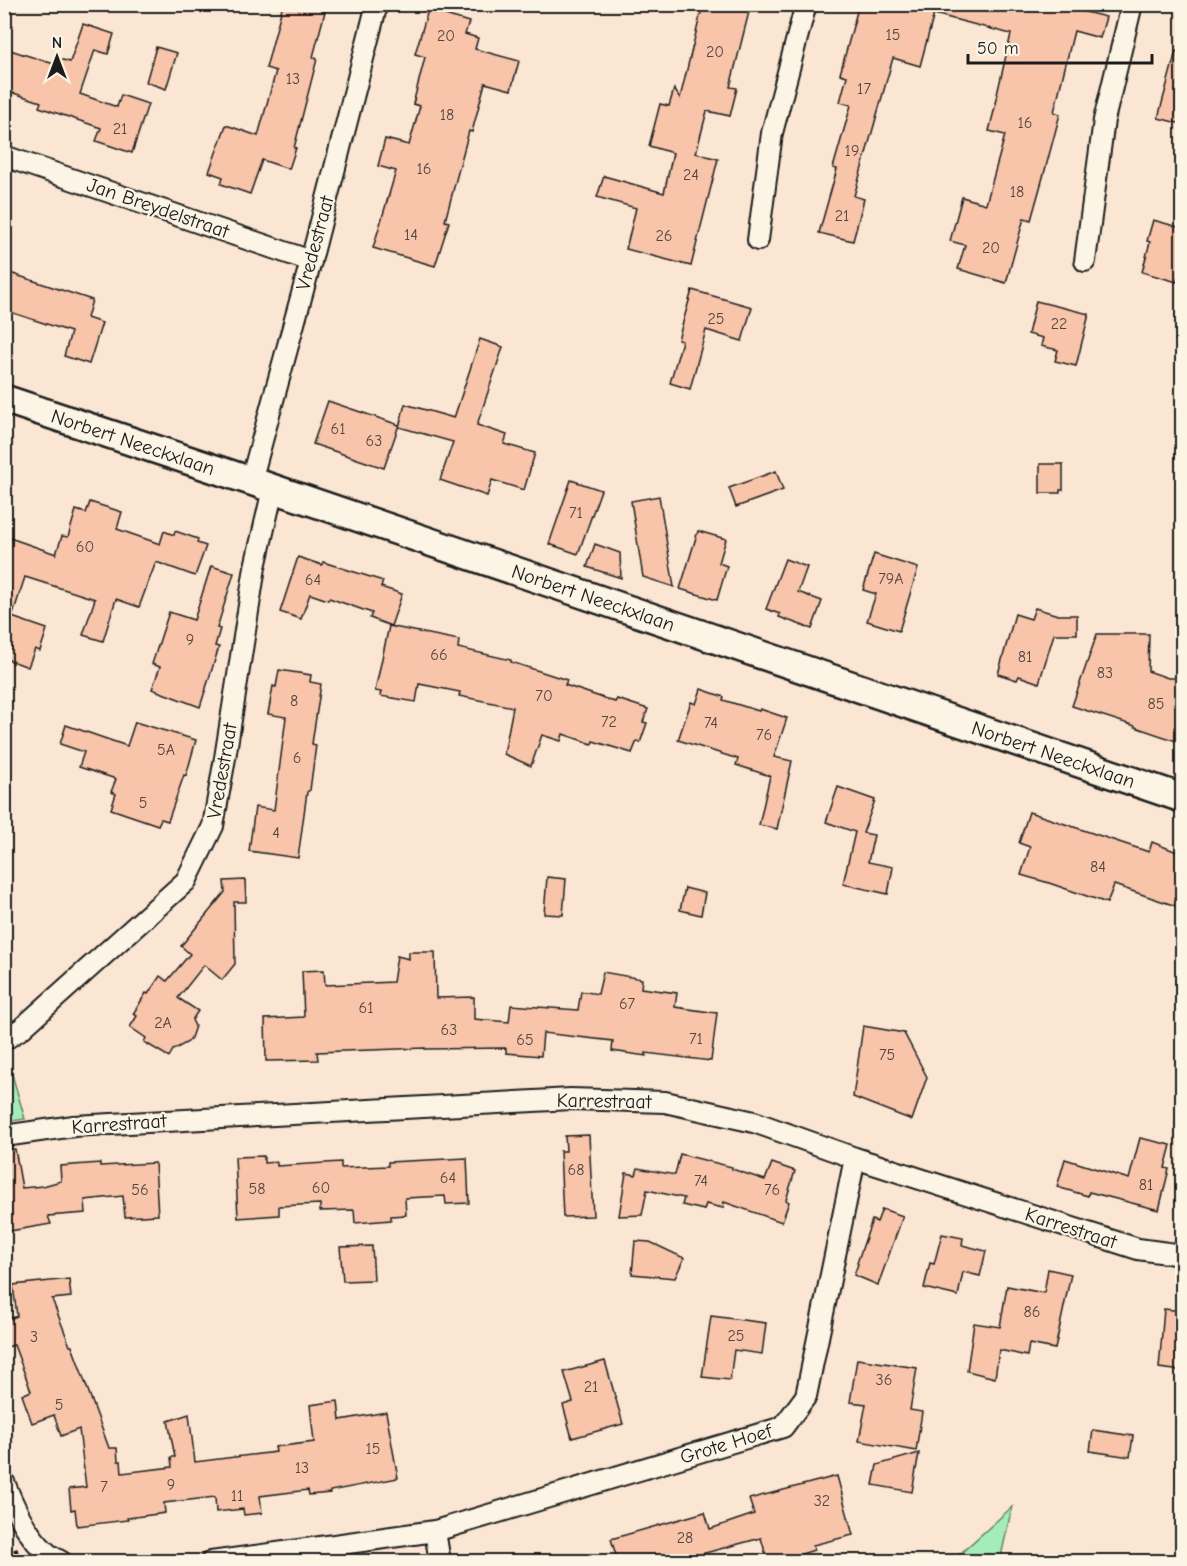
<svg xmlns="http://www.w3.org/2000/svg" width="1187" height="1566" font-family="'Comic Neue',sans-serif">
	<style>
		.green { fill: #a4ecb9; stroke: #60846a; stroke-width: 1.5 }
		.building { fill: #f8c4aa; stroke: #1c1c1c; stroke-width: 1.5 }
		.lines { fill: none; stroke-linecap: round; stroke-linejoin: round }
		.street-casing { stroke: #1c1c1c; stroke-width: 24 }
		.secondary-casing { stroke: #1c1c1c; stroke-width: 32 }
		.path { stroke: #1c1c1c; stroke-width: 4; stroke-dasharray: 6 4.5; stroke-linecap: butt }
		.street { stroke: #fcf5e5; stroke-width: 20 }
		.secondary { stroke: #fcf5e5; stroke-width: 27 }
		.labels { text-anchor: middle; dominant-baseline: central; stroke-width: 4.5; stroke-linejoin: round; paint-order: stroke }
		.number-label { font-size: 16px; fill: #534640 }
		.street-label { font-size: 20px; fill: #1c1c1c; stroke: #fcf5e5 }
	</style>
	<rect width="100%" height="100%" fill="#fbe6d3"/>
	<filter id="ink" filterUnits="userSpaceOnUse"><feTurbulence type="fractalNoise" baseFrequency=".0167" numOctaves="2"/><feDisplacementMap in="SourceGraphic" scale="12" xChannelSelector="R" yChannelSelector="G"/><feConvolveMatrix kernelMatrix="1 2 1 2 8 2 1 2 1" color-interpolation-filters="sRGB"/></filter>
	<g filter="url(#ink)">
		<!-- green -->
		<g class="green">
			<polygon points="5,1050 25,1119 5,1122 4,1051"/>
			<polygon points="1012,1507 1000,1561 951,1561 953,1560"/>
		</g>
		<!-- building -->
		<g class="building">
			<polygon points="283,4 327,4 313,57 317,59 294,148 296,148 289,169 262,160 250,194 221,184 223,177 209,172 226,125 258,136 276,71 266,68"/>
			<polygon points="703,4 751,4 730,87 737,88 730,116 707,111 696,153 718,159 691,266 626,249 636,208 597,197 604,176 664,193 673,153 649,146 660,104 669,106 674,89 680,98"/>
			<polygon points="859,4 1070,4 1069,8 1106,17 1100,38 1074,31 1054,112 1060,114 1047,163 1031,220 1024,218 1006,283 958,269 965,245 950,241 962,197 986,204 1005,135 989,131 996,103 995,103 1011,34 934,14 920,66 893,58 854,196 864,199 853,241 819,233 837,169 833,168 851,105 840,102 847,76 840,74"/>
			<polygon points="428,10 469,22 465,34 478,38 475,49 519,61 511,90 485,83 472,132 469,131 445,221 449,222 435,266 373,248 396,171 378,166 385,139 409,145 420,106 413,104 425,57 415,54"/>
			<polygon points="83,24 114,34 108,54 95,50 80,94 117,107 121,95 148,104 132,153 96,141 101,128 39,107 41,102 4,90 4,48 54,64 56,58 70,62"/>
			<polygon points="156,47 177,53 166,89 146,82"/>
			<polygon points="1176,51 1182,52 1182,124 1158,118"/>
			<polygon points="1153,220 1182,228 1182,262 1177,282 1142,272 1150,242 1147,241"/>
			<polygon points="4,271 92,300 87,318 102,323 89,364 64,356 71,332 4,310"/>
			<polygon points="692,290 752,307 742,341 706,330 690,389 670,383 682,341 678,340"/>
			<polygon points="1036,301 1089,314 1076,366 1055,361 1058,350 1041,346 1043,338 1028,334"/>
			<polygon points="480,339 503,347 477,425 507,435 504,444 535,453 524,490 492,480 487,496 440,480 453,442 399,427 405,404 454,418"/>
			<polygon points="328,401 399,425 384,468 313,444"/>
			<polygon points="1040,464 1063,464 1063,490 1060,490 1060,493 1040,493"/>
			<polygon points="776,471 783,490 736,507 729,488"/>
			<polygon points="571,480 601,490 578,554 549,544"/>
			<polygon points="659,496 663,520 674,587 643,577 631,501"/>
			<polygon points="90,502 122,512 117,529 160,544 164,531 174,535 175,531 198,539 197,543 206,546 195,576 156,562 139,607 116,599 103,641 83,635 95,599 25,577 12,617 47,629 40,651 35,649 28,667 4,658 4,554 10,538 56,554 62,536 68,537 76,510 86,513"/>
			<polygon points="698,531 726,539 719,563 727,566 717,600 680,589"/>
			<polygon points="595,544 620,553 621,578 587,567"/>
			<polygon points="874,554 918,568 899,631 867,621 876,594 863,590"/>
			<polygon points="298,557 322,565 323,562 383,581 381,587 402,594 391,626 370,618 372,613 329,598 328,600 310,594 301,619 280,612"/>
			<polygon points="785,559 807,567 798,592 822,601 812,629 779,617 780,614 766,609"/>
			<polygon points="211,566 234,573 217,628 220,629 215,646 219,647 200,707 152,689 160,667 152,664 169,612 194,620"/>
			<polygon points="1035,608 1058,615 1077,615 1077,634 1054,634 1039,683 1019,676 1017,680 998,674 1015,614 1031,619"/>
			<polygon points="389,626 459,640 458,648 511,660 511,662 567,680 565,685 615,702 617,699 648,709 643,722 647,723 640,743 637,741 632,753 593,741 592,744 563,734 561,741 542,735 531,766 504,754 513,707 459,696 460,692 419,684 416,702 380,696 381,692 375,691"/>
			<polygon points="1097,634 1149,634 1148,671 1168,678 1182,678 1182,743 1135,727 1135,726 1072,706"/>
			<polygon points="279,670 311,675 310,682 321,684 312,744 316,745 310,790 307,792 298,858 249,851 255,807 274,810 286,717 268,714 273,686 276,687"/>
			<polygon points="701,689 724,697 723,700 759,711 760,709 787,718 774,757 792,761 777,829 759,825 770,776 736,765 738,759 678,740 691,702 696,704"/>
			<polygon points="135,722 196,740 186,776 184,775 168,821 161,819 158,825 111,809 116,794 111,792 116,779 79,767 84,752 60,744 66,725 127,746"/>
			<polygon points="838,787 875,800 863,833 874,835 868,862 893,867 888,894 843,884 855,832 826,822"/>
			<polygon points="1029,812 1149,852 1152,842 1182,854 1182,886 1176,906 1114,885 1107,903 1049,883 1021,875 1030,847 1019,843"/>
			<polygon points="547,877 566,879 563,915 544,914"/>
			<polygon points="245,880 246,902 234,902 235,964 222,980 204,965 178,998 198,1011 192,1020 195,1026 191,1038 188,1042 173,1050 169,1057 144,1042 146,1038 130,1027 137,1016 133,1014 146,993 148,994 160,976 167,981 190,954 181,946 225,892 224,881"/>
			<polygon points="685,888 705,893 701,915 680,910"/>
			<polygon points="409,952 435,952 436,998 474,997 474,1019 509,1022 511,1005 578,1010 581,991 598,994 603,972 642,979 641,988 677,993 675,1007 717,1013 711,1061 646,1053 646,1056 612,1051 613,1041 543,1033 541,1056 506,1053 506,1048 425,1049 425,1048 317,1052 318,1060 266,1061 265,1019 304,1017 302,971 324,970 325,985 393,982 397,956 409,959"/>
			<polygon points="863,1026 904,1033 927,1077 912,1120 853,1097"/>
			<polygon points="589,1135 593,1216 563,1217 560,1151 566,1151 565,1136"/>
			<polygon points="1140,1138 1171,1145 1165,1168 1169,1169 1159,1210 1089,1192 1088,1196 1057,1187 1065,1159 1129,1179"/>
			<polygon points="15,1149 22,1188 43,1186 61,1181 60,1166 100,1163 100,1166 155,1163 158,1215 125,1217 123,1196 85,1200 86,1213 48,1216 51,1224 4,1232 4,1150"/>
			<polygon points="680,1154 732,1167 732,1169 765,1180 772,1163 795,1171 786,1200 789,1202 782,1222 724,1202 723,1208 706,1204 704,1210 682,1205 684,1198 647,1190 642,1215 619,1216 626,1173 636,1175 638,1168 675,1175"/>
			<polygon points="264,1156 264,1163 277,1162 277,1166 341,1162 341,1168 388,1166 388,1162 467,1158 469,1203 446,1204 445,1196 405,1198 406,1215 391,1216 391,1220 355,1223 354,1210 320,1211 320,1204 279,1206 279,1215 238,1218 235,1157"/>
			<polygon points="882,1209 903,1216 878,1285 854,1275 858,1264 857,1263 872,1220 877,1222"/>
			<polygon points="942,1234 963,1238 962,1245 986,1251 980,1276 963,1272 958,1296 924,1288 930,1263 934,1264"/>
			<polygon points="635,1241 650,1242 684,1258 675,1278 632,1274"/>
			<polygon points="372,1246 374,1280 343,1281 340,1247"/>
			<polygon points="1048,1269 1071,1274 1055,1349 1029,1344 1027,1356 999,1350 995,1378 967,1371 974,1323 1000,1327 1007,1286 1044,1293"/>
			<polygon points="69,1279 71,1297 52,1299 70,1346 72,1346 109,1448 117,1448 118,1461 121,1461 122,1473 172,1467 171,1457 175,1457 168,1421 189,1414 195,1462 276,1452 275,1447 314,1442 310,1405 338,1401 340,1420 386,1412 398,1478 330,1491 330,1493 309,1495 308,1490 260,1496 262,1513 244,1515 243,1509 216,1512 215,1497 164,1503 165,1513 127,1518 128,1520 77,1526 75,1509 71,1510 69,1489 86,1487 79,1429 61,1436 54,1415 32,1423 22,1395 31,1391 14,1345 4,1348 4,1321 17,1316 13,1285"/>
			<polygon points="1164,1309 1182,1311 1182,1371 1159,1368"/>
			<polygon points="711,1316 766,1323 762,1354 734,1350 730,1380 702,1377"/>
			<polygon points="857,1359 917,1368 910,1410 922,1412 916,1451 859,1441 866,1404 850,1402"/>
			<polygon points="605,1361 623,1424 572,1438 563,1405 573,1402 564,1372"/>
			<polygon points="1093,1430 1133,1436 1130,1457 1090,1451"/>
			<polygon points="919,1453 912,1492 873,1485 877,1465"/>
			<polygon points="837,1476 853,1535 813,1545 814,1550 778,1562 768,1562 761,1538 694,1556 696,1562 618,1562 611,1539 705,1512 710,1529 754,1514 749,1499"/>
		</g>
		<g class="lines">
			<!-- street casing -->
			<g class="street-casing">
				<g id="street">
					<polyline points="4,156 311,261"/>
					<polyline points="758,240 772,133 806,4"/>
					<polyline points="1085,261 1104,120 1132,4"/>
					<polyline points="251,481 311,261 377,4"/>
					<polyline points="4,1040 21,1029 186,881 213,826 225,758 255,567 273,489"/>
					<polyline points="4,1136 74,1126 571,1099 665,1102 754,1122 855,1158 1138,1249 1182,1255"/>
					<path d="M4,1482C13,1505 27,1536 46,1552C50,1556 57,1559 62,1562"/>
					<polyline points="435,1531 440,1562"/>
					<polyline points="211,1562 435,1531 783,1427 806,1396 855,1158"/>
				</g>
			</g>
			<!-- secondary casing -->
			<g class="secondary-casing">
				<g id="secondary">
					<path id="s1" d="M4,399L251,481L1182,798"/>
				</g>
			</g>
			<!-- path -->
			<polyline class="path" points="4,1555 18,1550"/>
			<!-- street -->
			<use href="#street" class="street"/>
			<!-- secondary -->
			<use href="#secondary" class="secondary"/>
		</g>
	</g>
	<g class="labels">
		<!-- number labels -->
		<g class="number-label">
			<text x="893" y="35">15</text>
			<text x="446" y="36">20</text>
			<text x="715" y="52">20</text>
			<text x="293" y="79">13</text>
			<text x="864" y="89">17</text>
			<text x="447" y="115">18</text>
			<text x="1025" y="123">16</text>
			<text x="120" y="129">21</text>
			<text x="852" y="151">19</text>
			<text x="424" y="169">16</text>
			<text x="691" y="175">24</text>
			<text x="1017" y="192">18</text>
			<text x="842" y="216">21</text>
			<text x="411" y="235">14</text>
			<text x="664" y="236">26</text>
			<text x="991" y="248">20</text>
			<text x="716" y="319">25</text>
			<text x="1059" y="324">22</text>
			<text x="338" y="429">61</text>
			<text x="374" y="441">63</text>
			<text x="576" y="513">71</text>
			<text x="85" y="547">60</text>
			<text x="891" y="579">79A</text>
			<text x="313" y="580">64</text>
			<text x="190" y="640">9</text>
			<text x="439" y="655">66</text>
			<text x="1025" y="657">81</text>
			<text x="1105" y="673">83</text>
			<text x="544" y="696">70</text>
			<text x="294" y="701">8</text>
			<text x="1156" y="704">85</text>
			<text x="609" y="722">72</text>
			<text x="711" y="723">74</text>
			<text x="764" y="735">76</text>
			<text x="166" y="750">5A</text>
			<text x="297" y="758">6</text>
			<text x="143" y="803">5</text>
			<text x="276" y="833">4</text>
			<text x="1098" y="867">84</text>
			<text x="627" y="1004">67</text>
			<text x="366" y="1008">61</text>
			<text x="163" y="1023">2A</text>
			<text x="449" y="1030">63</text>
			<text x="696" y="1039">71</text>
			<text x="525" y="1040">65</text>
			<text x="887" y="1055">75</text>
			<text x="576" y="1170">68</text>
			<text x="448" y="1178">64</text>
			<text x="701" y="1181">74</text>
			<text x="1146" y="1185">81</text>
			<text x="321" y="1188">60</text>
			<text x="257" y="1189">58</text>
			<text x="140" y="1190">56</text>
			<text x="772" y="1190">76</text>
			<text x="1032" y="1312">86</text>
			<text x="736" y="1336">25</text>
			<text x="34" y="1337">3</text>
			<text x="884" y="1380">36</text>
			<text x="591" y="1387">21</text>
			<text x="59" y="1405">5</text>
			<text x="373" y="1449">15</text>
			<text x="302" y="1468">13</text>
			<text x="171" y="1485">9</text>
			<text x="104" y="1487">7</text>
			<text x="237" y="1496">11</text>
			<text x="822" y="1501">32</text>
			<text x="685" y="1538">28</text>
		</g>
		<!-- street labels -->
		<g class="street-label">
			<text transform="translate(158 208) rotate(19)">Jan Breydelstraat</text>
			<text transform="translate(315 243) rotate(-75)">Vredestraat</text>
			<text stroke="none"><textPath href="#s1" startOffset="136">Norbert Neeckxlaan</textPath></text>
			<text stroke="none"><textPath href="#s1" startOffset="622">Norbert Neeckxlaan</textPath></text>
			<text stroke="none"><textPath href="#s1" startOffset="1108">Norbert Neeckxlaan</textPath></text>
			<text transform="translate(222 771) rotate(-80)">Vredestraat</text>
			<text transform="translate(604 1101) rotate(1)">Karrestraat</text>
			<text transform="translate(119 1124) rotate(-4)">Karrestraat</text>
			<text transform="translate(1071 1228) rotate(18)">Karrestraat</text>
			<text transform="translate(726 1444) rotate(-17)">Grote Hoef</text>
		</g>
	</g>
	<!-- margin -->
	<rect width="1187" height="1566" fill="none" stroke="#fcf5e5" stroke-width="24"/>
	<rect x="12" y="12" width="1163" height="1542" fill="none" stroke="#1c1c1c" stroke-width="2" filter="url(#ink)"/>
	<!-- north arrow -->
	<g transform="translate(57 57)" stroke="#fcf5e5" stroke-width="4.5" paint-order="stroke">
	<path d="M0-4.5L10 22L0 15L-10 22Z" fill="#1c1c1c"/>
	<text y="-9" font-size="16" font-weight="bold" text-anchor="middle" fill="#1c1c1c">N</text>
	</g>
	<!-- scale -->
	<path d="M968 54v9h184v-9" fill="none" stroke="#1c1c1c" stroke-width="3"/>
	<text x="977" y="54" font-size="18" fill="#1c1c1c" stroke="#fcf5e5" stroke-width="4.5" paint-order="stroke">50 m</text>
</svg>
